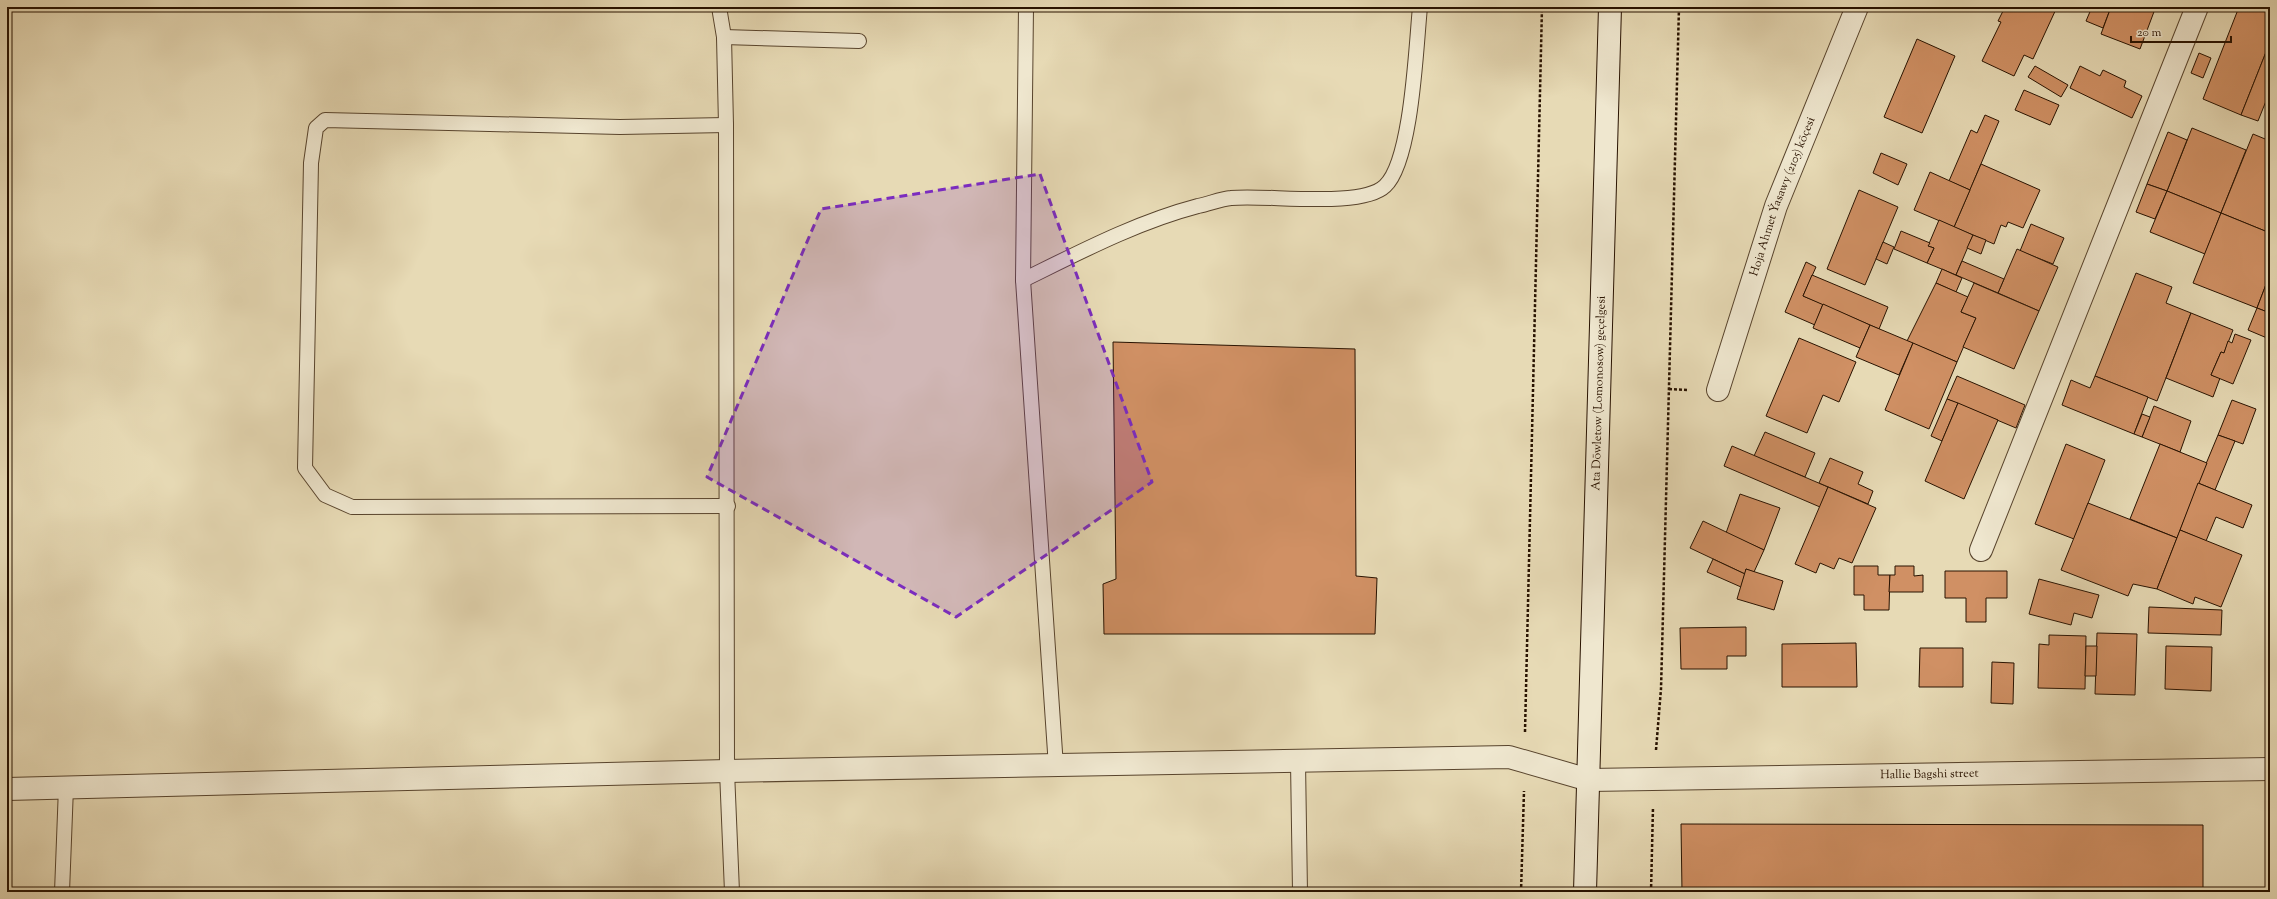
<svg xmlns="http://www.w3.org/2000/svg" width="2277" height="899" font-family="'Sorts Mill Goudy',serif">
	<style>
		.building { fill: #d09064; stroke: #281200 }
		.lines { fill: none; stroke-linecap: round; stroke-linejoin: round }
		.lane-casing { stroke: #58442d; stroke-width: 16 }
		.street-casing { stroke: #58442d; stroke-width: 24 }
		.secondary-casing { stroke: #281200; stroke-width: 24 }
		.path { stroke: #281200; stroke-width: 2.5; stroke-dasharray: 3 2; stroke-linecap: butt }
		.lane { stroke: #efe7cf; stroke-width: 14 }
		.street { stroke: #efe7cf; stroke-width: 22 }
		.secondary { stroke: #efe7cf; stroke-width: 22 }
		.marked { fill: #7b2cbf; fill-opacity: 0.2; stroke: #7b2cbf; stroke-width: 3; stroke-dasharray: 8 5; stroke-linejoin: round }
		.labels { text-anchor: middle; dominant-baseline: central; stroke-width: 3.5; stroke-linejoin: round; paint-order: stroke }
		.street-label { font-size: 12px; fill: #281200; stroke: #efe7cf }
	</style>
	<rect width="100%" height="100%" fill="#e7dab5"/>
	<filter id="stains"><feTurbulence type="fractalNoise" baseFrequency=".005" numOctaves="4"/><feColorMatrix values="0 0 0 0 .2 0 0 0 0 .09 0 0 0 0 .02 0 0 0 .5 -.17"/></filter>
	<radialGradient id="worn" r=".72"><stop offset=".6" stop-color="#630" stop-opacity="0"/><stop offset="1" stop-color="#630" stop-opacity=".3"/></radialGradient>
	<!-- building -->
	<g class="building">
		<polygon points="2005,7 2057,7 2033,59 2024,55 2014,76 1982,61 2001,22 1998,21"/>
		<polygon points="2092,7 2111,7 2103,28 2086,21"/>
		<polygon points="2111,7 2150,7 2155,9 2140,49 2101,34"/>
		<polygon points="2239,7 2258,7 2270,12 2270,42 2241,115 2203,99"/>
		<polygon points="2258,7 2270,7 2270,12"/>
		<polygon points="1917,39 1955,56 1922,133 1884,117"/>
		<polygon points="2270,42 2270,97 2268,96 2258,121 2241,115"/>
		<polygon points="2199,53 2211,58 2203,78 2191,73"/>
		<polygon points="2035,66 2068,85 2061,97 2028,77"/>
		<polygon points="2080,66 2100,76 2103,70 2126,81 2124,87 2142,96 2132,118 2070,88"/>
		<polygon points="2024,90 2059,105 2050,125 2015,110"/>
		<polygon points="1985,115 1999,121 1970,190 1949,181 1971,130 1977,133"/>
		<polygon points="2192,128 2246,150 2221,213 2167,191"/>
		<polygon points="2168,132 2187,140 2167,191 2147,184"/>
		<polygon points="2253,134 2270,141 2270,233 2221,213"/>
		<polygon points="1881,153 1907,164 1898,185 1873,173"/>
		<polygon points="1981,164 2040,190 2023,228 2008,222 2006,227 2001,225 1994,244 1954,227"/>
		<polygon points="1930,172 1970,190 1954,227 1914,210"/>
		<polygon points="2147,184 2167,191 2155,219 2136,212"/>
		<polygon points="1859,190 1898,207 1865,285 1827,269"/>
		<polygon points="2167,191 2221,213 2205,254 2150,232"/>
		<polygon points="2221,213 2270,233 2270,274 2257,308 2193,283"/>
		<polygon points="1939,220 1973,235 1956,275 1927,263 1934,248 1928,246"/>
		<polygon points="2031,224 2064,238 2053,264 2020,251"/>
		<polygon points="1901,231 1930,243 1928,246 1934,248 1927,263 1894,249"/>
		<polygon points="1973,235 1986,240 1981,254 1967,248"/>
		<polygon points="1883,242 1894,247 1887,264 1876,259"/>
		<polygon points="2017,249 2058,267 2039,311 1998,293"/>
		<polygon points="1962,261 2004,279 1998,293 1956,275"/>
		<polygon points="1806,262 1816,267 1803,296 1823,304 1815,325 1785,312"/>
		<polygon points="1942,269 1962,278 1956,292 1936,283"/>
		<polygon points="2136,273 2172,287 2166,303 2191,313 2157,401 2095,376"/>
		<polygon points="2270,274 2270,313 2257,308"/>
		<polygon points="1812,275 1888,307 1879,329 1803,296"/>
		<polygon points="1936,283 1968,297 1961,312 1976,318 1957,362 1907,341"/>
		<polygon points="1974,283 2039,311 2014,369 1963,347 1976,318 1961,312"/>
		<polygon points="1823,304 1870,325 1860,348 1813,328"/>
		<polygon points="2257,308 2270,313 2270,330 2267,338 2248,330"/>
		<polygon points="2191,313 2233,330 2224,353 2221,352 2211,375 2220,378 2213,397 2166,378"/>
		<polygon points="1870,325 1913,343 1899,375 1856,357"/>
		<polygon points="2235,334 2251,340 2233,384 2211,375 2221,352 2224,353 2228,341 2232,343"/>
		<polygon points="1799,338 1856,362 1839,402 1823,395 1807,433 1766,416"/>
		<polygon points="1113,342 1355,349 1356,576 1377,578 1375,634 1104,634 1103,584 1116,579"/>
		<polygon points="1913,343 1957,362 1929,429 1885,410"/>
		<polygon points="1957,376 2025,405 2016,428 1947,399"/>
		<polygon points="2095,376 2148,397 2134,434 2062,405 2071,380 2090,388"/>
		<polygon points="1947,399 1958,403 1942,441 1931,436"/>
		<polygon points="2232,400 2256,409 2243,444 2218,435"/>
		<polygon points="1958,403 1998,420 1964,499 1925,481"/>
		<polygon points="2154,406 2191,421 2180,452 2142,437"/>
		<polygon points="2142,414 2150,417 2142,437 2134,434"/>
		<polygon points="1765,432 1815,453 1805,477 1754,456"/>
		<polygon points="2218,435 2235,441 2215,490 2198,483"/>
		<polygon points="2066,444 2105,460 2074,539 2035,524"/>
		<polygon points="2160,444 2207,463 2177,538 2130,519"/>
		<polygon points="1732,446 1828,487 1820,507 1724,466"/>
		<polygon points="1830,458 1863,472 1858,484 1873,491 1868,504 1819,483"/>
		<polygon points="2198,483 2252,505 2243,528 2216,517 2206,541 2180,530"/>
		<polygon points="1828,487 1876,508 1852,563 1839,558 1834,569 1820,563 1816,573 1795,564"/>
		<polygon points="1740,494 1780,508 1764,550 1726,533"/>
		<polygon points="2088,503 2177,538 2157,589 2133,584 2128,596 2061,570"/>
		<polygon points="1703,521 1764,550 1754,572 1746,569 1745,574 1690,548"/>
		<polygon points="2180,530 2242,555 2221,607 2195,597 2193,604 2157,589"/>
		<polygon points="1713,559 1745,574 1741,587 1707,572"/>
		<polygon points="1854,566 1878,566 1878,575 1890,575 1889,610 1864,610 1864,595 1854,595"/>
		<polygon points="1895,566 1914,566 1914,576 1923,575 1923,592 1889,592 1890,575 1895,575"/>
		<polygon points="1746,569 1783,581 1774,610 1737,599"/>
		<polygon points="1945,571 2007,571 2007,598 1986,598 1986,622 1966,622 1966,598 1945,598"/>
		<polygon points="2039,579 2099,595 2092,618 2074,613 2071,625 2029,614"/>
		<polygon points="2149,607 2222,610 2221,635 2148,633"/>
		<polygon points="1746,627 1746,656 1727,656 1727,669 1681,669 1680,628"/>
		<polygon points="2097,633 2137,634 2135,695 2095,694"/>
		<polygon points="2049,635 2086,636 2085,689 2038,688 2039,644 2049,645"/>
		<polygon points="1856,643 1857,687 1782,687 1782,644"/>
		<polygon points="2086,646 2097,646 2096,676 2085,676"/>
		<polygon points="2166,646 2212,647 2211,691 2165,689"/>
		<polygon points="1920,648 1963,648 1963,687 1919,687"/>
		<polygon points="1992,662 2014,663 2013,704 1991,703"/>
		<polygon points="1681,824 2203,825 2203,892 1682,892"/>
	</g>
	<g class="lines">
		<!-- lane casing -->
		<g class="lane-casing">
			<g id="lane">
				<polyline points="719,7 724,37 726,125 727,771 732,892"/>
				<polyline points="1026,7 1023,280 1056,767"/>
				<polyline points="724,37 859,41"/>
				<polyline points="726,125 620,127 325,120 316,128 311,163 305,468 325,495 352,507 728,506"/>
				<path d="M1023,280C1080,252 1137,222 1198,206C1209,204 1220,199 1231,198C1265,194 1361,209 1385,186C1412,161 1416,46 1420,7"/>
				<polyline points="1298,762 1300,892"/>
				<polyline points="62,892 66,787"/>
			</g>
		</g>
		<!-- street casing -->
		<g class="street-casing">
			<g id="street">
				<path id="s1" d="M1718,390L1776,206L1857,7"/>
				<polyline points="1981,550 2197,7"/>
				<path id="s2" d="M7,789L727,771L1509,757L1589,780L2270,769"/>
			</g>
		</g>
		<!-- secondary casing -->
		<g class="secondary-casing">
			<g id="secondary">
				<path id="s3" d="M1585,892L1610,7"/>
			</g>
		</g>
		<!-- path -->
		<g class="path">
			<polyline points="1669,389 1689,390"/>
			<polyline points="1525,732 1542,7"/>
			<polyline points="1656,750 1661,689 1679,7"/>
			<polyline points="1521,892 1524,791"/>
			<polyline points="1651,892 1653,807"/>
		</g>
		<!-- lane -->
		<use href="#lane" class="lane"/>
		<!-- street -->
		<use href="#street" class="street"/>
		<!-- secondary -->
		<use href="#secondary" class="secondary"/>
	</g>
	<!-- marked area -->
	<path class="marked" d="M1040,174L1152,482L956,617L707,477L821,209Z"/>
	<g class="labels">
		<!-- street labels -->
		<g class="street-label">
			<text stroke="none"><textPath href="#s1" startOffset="204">Hoja Ahmet Ýasawy (2105) köçesi</textPath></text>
			<text stroke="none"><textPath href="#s3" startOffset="499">Ata Döwletow (Lomonosow) geçelgesi</textPath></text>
			<text stroke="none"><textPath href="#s2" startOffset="1926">Hallie Bagshi street</textPath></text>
		</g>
	</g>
	<!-- margin -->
	<rect width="2277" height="899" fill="none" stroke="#e7dab5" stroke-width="24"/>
	<rect x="8" y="8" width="2261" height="883" fill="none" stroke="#281200" stroke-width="2"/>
	<rect x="12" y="12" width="2253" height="875" fill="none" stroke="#281200"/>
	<!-- scale -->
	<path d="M2131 36v6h100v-6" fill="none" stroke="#281200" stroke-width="2"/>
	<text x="2137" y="36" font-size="12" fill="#281200" stroke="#efe7cf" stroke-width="3" paint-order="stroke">20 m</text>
	<rect width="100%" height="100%" filter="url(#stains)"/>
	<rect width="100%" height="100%" fill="url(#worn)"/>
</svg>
